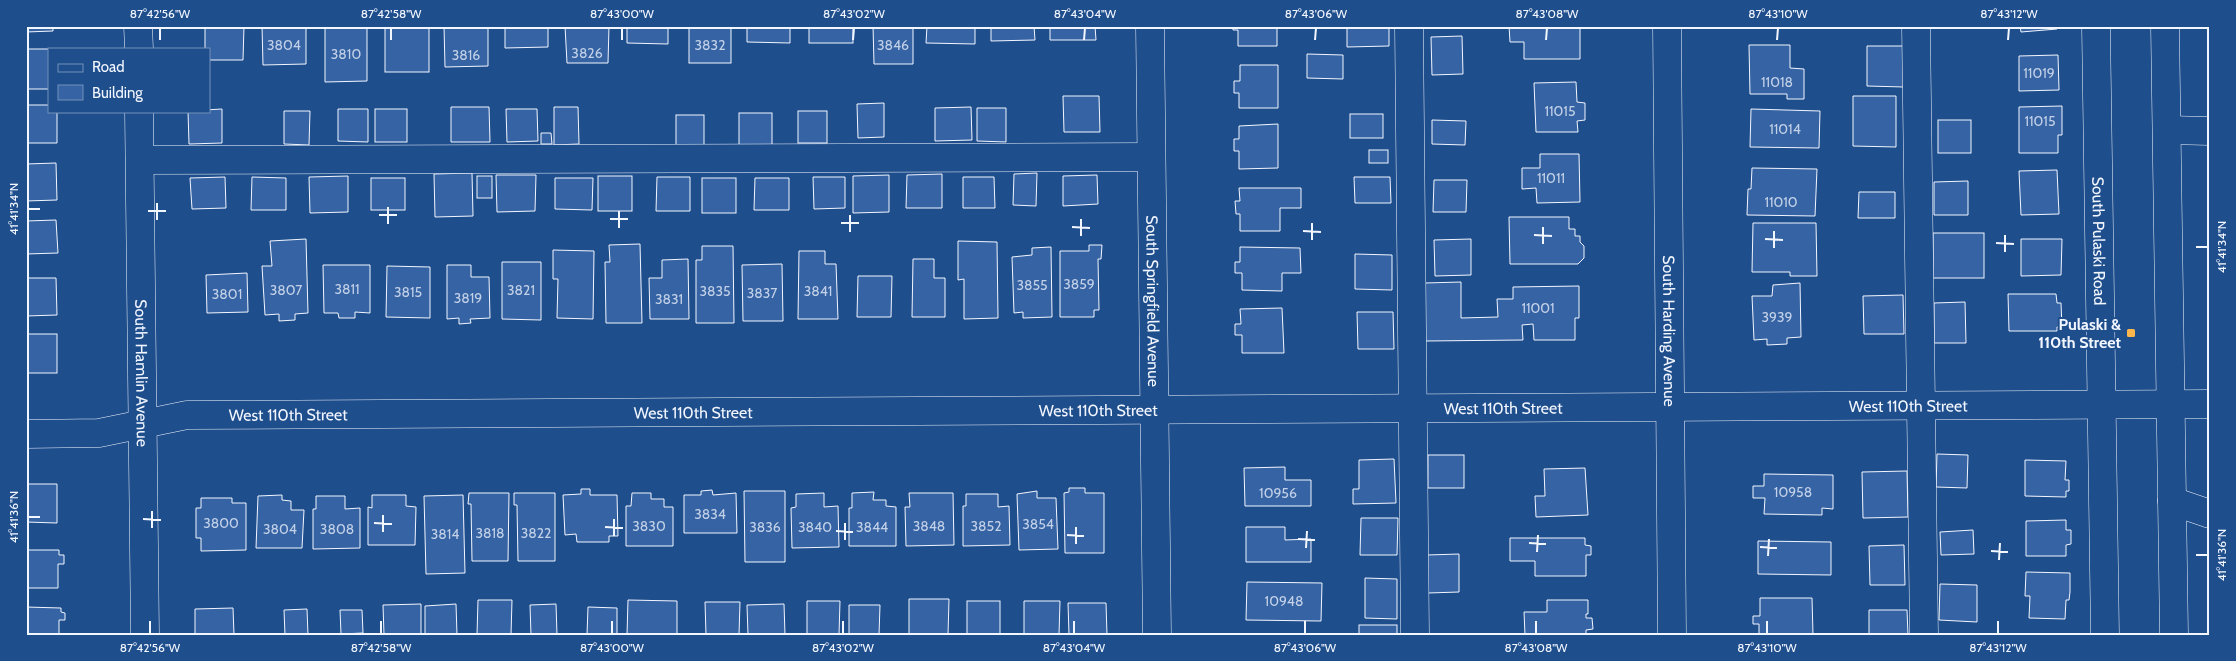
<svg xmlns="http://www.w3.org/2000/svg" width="2236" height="661" font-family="Cabin,sans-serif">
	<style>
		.building { fill: #3563a3; stroke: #f2f6ff }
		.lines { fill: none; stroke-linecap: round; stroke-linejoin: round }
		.minor-casing { stroke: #f2f6ff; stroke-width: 29 }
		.major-casing { stroke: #f2f6ff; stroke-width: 29 }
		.minor { stroke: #1f4e8c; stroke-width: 28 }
		.major { stroke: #1f4e8c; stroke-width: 28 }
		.ticks { fill: none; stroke: #f2f6ff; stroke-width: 2 }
		.poi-dot { fill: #ffb74d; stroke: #1f4e8c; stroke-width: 2 }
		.labels { text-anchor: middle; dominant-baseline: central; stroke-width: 4; stroke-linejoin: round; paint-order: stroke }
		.number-label { font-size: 14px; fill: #c3d1e8 }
		.street-label { font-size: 16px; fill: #f2f6ff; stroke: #1f4e8c }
		.poi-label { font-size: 16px; font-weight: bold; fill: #f2f6ff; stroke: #1f4e8c; text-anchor: end }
		.neatline { fill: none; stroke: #f2f6ff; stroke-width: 2 }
		.ticks-label { font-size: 12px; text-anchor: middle; fill: #f2f6ff }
	</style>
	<rect width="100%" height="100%" fill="#1f4e8c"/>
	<!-- building -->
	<g class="building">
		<polygon points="26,26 53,26 53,31 26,32"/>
		<polygon points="205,26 244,26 243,60 209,60 209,49 205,49"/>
		<polygon points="262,26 306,26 306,64 263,65"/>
		<polygon points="325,26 367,26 367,81 325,82"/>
		<rect x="385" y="26" width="44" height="46"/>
		<polygon points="444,26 488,26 488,66 445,67"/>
		<polygon points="505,26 548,26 548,47 505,48"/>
		<polygon points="565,26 609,26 608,63 567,63"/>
		<polygon points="627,26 668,26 668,44 627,43"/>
		<rect x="689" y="26" width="42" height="37"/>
		<polygon points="747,26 790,26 790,43 747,42"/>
		<rect x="809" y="26" width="44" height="17"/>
		<polygon points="873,26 913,26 913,64 874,64"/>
		<polygon points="927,26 975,26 975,44 926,43"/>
		<polygon points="991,26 1034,26 1035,40 991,41"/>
		<polygon points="1050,26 1095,26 1096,40 1050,40"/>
		<polygon points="1233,26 1277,26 1277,46 1238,46 1238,30 1233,30"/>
		<polygon points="1347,26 1389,26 1389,46 1347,47"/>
		<polygon points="1509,26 1580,26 1580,59 1524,59 1524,42 1510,42"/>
		<polygon points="2020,26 2057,26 2057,29 2021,32"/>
		<polygon points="1462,36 1463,74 1432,75 1431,37"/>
		<polygon points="1749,45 1790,45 1790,68 1804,69 1804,99 1787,99 1787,94 1750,94"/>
		<polygon points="1867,46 1904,46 1904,87 1867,86"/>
		<polygon points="26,49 54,49 49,49 49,89 26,89"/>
		<polygon points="1307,54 1343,55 1343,79 1307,78"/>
		<polygon points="2058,55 2059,90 2019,91 2019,56"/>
		<polygon points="1240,65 1278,65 1278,108 1239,108 1239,93 1234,93 1234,81 1240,81"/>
		<polygon points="1576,82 1577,102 1585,103 1585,120 1577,121 1578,132 1536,132 1534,83"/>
		<polygon points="1063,96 1099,96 1100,132 1064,132"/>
		<polygon points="1853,96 1896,96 1896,147 1853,146"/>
		<polygon points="884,103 884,137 858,138 857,104"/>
		<polygon points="26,105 49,105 49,111 57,111 57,143 26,143"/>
		<polygon points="2062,106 2062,135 2058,135 2058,153 2019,153 2019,107"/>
		<polygon points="451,107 489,107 490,142 451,142"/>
		<polygon points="554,107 578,107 579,144 554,145"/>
		<polygon points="971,107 972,140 935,141 935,108"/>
		<polygon points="977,108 1006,108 1006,142 977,141"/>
		<polygon points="222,109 222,143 189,144 188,111"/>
		<polygon points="338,109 368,109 368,142 338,141"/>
		<rect x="375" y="109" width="32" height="33"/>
		<polygon points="506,109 537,109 538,141 507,142"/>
		<polygon points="1751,109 1820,111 1819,148 1750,147"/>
		<polygon points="284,111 310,111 309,145 284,144"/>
		<rect x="798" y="111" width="29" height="32"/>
		<rect x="739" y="113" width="33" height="33"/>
		<rect x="1350" y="114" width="33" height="24"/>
		<rect x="676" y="115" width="28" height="32"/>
		<polygon points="1432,120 1466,121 1465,145 1432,144"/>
		<rect x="1938" y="120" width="33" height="33"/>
		<polygon points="1278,124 1278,168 1239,169 1239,151 1234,151 1234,139 1239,139 1239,126"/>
		<polygon points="541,133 551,133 552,144 541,144"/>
		<rect x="1369" y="150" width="19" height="13"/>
		<polygon points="1540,154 1579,154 1580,202 1537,203 1536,188 1522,189 1522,168 1540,168"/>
		<polygon points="56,163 57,200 26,201 26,164"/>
		<polygon points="1752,168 1817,169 1815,216 1747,215 1748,189 1751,189"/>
		<polygon points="2057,170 2059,214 2021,215 2019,171"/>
		<polygon points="472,173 473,216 435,217 434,174"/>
		<polygon points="1037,173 1036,206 1013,205 1014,174"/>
		<polygon points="942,174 942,208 906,208 907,175"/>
		<polygon points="496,175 536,175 535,211 497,212"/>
		<polygon points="889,175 889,212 853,213 853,176"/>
		<polygon points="1097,175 1098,204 1063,206 1063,176"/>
		<polygon points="348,176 348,212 310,213 309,177"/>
		<rect x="477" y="176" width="15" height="22"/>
		<rect x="598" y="176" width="34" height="35"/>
		<polygon points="225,177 226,208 192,209 190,178"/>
		<polygon points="252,177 286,178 286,210 251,210"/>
		<polygon points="657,177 690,177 690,211 656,211"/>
		<polygon points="813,177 845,177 845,208 814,209"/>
		<polygon points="963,177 994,177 995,208 963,208"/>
		<polygon points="1354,177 1390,177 1391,203 1355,203"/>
		<rect x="371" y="178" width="34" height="32"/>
		<polygon points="555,178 593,178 592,210 555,209"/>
		<rect x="702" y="178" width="34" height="35"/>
		<polygon points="755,178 789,178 789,210 754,210"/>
		<polygon points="1434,180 1467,180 1466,212 1433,212"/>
		<polygon points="1968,181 1968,215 1934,215 1934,182"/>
		<polygon points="1239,188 1301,188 1301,208 1280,208 1280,231 1240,231 1240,214 1236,214 1235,201 1240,201"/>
		<polygon points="1859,192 1895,192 1895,218 1858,218"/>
		<polygon points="1509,217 1569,217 1569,229 1575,229 1575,236 1580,236 1580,242 1584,246 1584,258 1578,264 1510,264"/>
		<polygon points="56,220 58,253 26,254 26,221"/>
		<polygon points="1753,223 1816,223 1817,276 1790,276 1790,272 1752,272"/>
		<rect x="1933" y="233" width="51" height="45"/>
		<polygon points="306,239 308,313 295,314 295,320 279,321 279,314 265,315 262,266 272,266 270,241"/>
		<polygon points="1471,239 1471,275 1435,276 1434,240"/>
		<polygon points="2021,239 2062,239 2061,275 2021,276"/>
		<polygon points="958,241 997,242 998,318 964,319 964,279 958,280"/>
		<polygon points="640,244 642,323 606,323 605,262 610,262 609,245"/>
		<polygon points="1089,245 1102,245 1101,259 1098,259 1099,310 1094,310 1094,317 1060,317 1060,251 1089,251"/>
		<polygon points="702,246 733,246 734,323 696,323 696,260 702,260"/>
		<polygon points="1051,247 1052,317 1023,318 1023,312 1014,313 1012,257 1032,255 1032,248"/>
		<polygon points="1240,247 1300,248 1301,273 1282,273 1282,291 1242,290 1242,273 1235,273 1235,262 1240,262"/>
		<polygon points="553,250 594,251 593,319 557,318 558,279 553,279"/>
		<polygon points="799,251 825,251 825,264 836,264 838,319 798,319"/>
		<polygon points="1355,254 1392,255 1392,290 1355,289"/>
		<polygon points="688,259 689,319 650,319 649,278 662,278 662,260"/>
		<polygon points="913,259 934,259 934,278 945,278 945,317 912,317"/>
		<polygon points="502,262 541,262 541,320 502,319"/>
		<polygon points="782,264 783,321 743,321 742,265"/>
		<polygon points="323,265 370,265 370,313 355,312 355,318 339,318 338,313 324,313"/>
		<polygon points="447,265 471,265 471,277 489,277 490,318 470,319 471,323 459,324 459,318 447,319"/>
		<polygon points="387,266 430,267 430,318 386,317"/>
		<polygon points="247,273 248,312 207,313 206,275"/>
		<polygon points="858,276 892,276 891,317 857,317"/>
		<polygon points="26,278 56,278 57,315 26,316"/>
		<polygon points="1461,282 1461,318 1498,317 1497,299 1513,299 1513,287 1579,286 1579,318 1575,318 1575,340 1534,340 1533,324 1522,325 1523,340 1425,341 1425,283"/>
		<polygon points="1800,283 1801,337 1787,338 1787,344 1767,345 1767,339 1754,340 1752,296 1772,296 1773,285"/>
		<polygon points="2008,294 2056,294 2057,303 2061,303 2062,327 2057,327 2057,331 2009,331"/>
		<polygon points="1903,295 1904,334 1864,334 1863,296"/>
		<polygon points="1965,302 1966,343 1934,343 1934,303"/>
		<polygon points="1282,308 1284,353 1242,353 1242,335 1235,335 1235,324 1241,324 1240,309"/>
		<polygon points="1357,312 1393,312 1394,349 1358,349"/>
		<rect x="26" y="334" width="31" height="39"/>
		<polygon points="1937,454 1968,455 1967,488 1936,487"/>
		<rect x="1428" y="455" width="36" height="33"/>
		<polygon points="1394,459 1396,503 1353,504 1353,489 1359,489 1359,460"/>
		<polygon points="2025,460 2066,461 2065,480 2069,480 2069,491 2066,491 2066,497 2025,496"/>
		<polygon points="1285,467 1285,480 1311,480 1311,506 1245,506 1244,468"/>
		<polygon points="1585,468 1588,515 1536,517 1535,496 1545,496 1544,469"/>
		<polygon points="1907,471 1908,517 1863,518 1862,472"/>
		<polygon points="1764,474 1833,475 1833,509 1822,508 1822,515 1764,514 1765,498 1753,498 1753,486 1764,486"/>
		<polygon points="26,484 57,484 57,523 26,522"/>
		<polygon points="1069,488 1085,488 1085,493 1104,493 1104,553 1065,553 1064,493 1069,492"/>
		<polygon points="581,489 590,489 590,495 617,495 618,536 609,536 609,542 577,542 576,534 565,535 563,495 581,494"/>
		<polygon points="712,490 713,495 736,493 737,533 684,533 684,495 701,495 701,491"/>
		<polygon points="744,491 785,491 785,562 745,562"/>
		<polygon points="1037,491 1037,498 1056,498 1058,549 1019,550 1017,494"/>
		<polygon points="874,492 873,500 886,500 886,506 896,507 896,546 849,546 849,508 852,508 852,493"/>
		<polygon points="469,493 509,493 508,561 472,561 471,504 468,504"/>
		<polygon points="514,493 555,493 555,561 518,561 517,505 514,505"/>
		<polygon points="632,493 651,493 651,499 664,499 664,507 673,507 673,546 626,546 626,506 631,506"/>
		<polygon points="824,493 824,507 838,506 839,547 792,548 791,508 796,507 796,494"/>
		<polygon points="909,493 953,493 954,545 906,546 905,507 910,507"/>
		<polygon points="966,494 998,494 998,507 1009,506 1010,545 963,546 963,506 966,506"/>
		<polygon points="282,495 282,500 291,501 291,510 304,510 302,548 256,548 258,496"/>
		<polygon points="372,495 406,495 406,506 416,507 415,545 368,545 368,507 372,508"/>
		<polygon points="463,495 465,573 426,574 424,496"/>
		<polygon points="316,496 345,496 345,509 360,508 360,548 313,549 313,509 316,509"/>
		<polygon points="201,498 232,498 232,503 246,503 246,550 201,551 201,538 196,538 196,508 201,508"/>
		<polygon points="1361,518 1398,518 1397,555 1360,555"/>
		<polygon points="2066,520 2066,530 2071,530 2071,544 2066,545 2066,556 2026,556 2026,521"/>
		<polygon points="1246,527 1285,527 1285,540 1311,539 1311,562 1246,562"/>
		<polygon points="1973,530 1974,554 1941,555 1940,532"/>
		<polygon points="1510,538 1585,538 1585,545 1591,546 1591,555 1586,555 1586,576 1535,576 1535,561 1510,561"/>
		<polygon points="1758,541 1831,542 1831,575 1758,574"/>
		<polygon points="1904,545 1905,585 1870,585 1869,546"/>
		<polygon points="26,550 59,550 59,555 64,555 64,564 58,564 58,588 26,588"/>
		<polygon points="1459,554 1459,592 1428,593 1427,555"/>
		<polygon points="2026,572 2070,573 2070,592 2069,600 2066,600 2065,619 2029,618 2030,596 2025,596"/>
		<polygon points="1365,578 1397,579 1397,619 1365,618"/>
		<polygon points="1247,582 1322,583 1321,621 1246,620"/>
		<polygon points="1940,584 1977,585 1977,622 1939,620"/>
		<polygon points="1760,598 1812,598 1813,635 1759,635 1759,624 1753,624 1753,616 1760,616"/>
		<polygon points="909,599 949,599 948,635 909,635"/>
		<polygon points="478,600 512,600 511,635 477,635"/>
		<polygon points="628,600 677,601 677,635 627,635"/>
		<polygon points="1547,600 1588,600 1588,614 1586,614 1586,618 1592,618 1593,629 1586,630 1586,635 1525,635 1524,612 1547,612"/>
		<polygon points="807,601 840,601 839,635 807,635"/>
		<rect x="967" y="601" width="33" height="34"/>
		<polygon points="1024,601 1060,601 1059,635 1024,635"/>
		<polygon points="705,602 740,602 739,635 706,635"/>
		<polygon points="1068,603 1106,603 1107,635 1069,635"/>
		<polygon points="421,604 421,635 384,635 383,605"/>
		<polygon points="456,604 457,635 425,635 425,606"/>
		<polygon points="556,604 557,635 531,635 530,605"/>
		<polygon points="784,604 785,635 748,635 747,605"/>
		<polygon points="849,605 880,605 879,635 849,635"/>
		<polygon points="26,607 61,608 61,612 65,613 65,620 59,620 59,635 26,635"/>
		<polygon points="588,607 617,608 617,635 587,635"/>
		<polygon points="233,608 234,635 195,635 195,609"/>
		<polygon points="307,609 308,635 285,635 284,610"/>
		<polygon points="340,610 362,610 363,633 341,634"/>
		<polygon points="1869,610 1907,610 1908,635 1869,635"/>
		<rect x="1359" y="625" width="38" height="10"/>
		<polygon points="2017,634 2069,634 2069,635"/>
	</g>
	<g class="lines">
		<!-- minor casing -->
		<g class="minor-casing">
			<g id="minor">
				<polyline points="138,26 139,49"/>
				<path id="s1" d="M1150,26L1157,635"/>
				<polyline points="1409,26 1415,635"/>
				<path id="s2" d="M1667,26L1672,635"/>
				<polyline points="1916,26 1924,635"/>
				<path id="s3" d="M2096,26L2105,635"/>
				<path id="s4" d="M139,111L145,635"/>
				<polyline points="2167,130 2210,131"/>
				<polyline points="140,160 1151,157"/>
				<path id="s5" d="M26,434L99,433L187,415L2210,404"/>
				<polyline points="2172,501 2210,514"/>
			</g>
		</g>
		<!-- major casing -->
		<g class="major-casing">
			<polyline id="major" points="2165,26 2174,635"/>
		</g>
		<!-- minor -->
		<use href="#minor" class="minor"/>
		<!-- major -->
		<use href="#major" class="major"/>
	</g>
	<!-- ticks -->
	<path class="ticks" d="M160,40V28M391,40V28M622,40V28M853,40L854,28M1084,40L1085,28M1315,40L1316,28M1546,40L1547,28M1777,40L1778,28M2008,40L2009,28M28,209H40M148,211H166M379,215H397M610,219H628M157,220V203M841,223H859M388,224V207M1072,227L1090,228M619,228V211M1303,231L1321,232M850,232V215M1534,235L1552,236M1081,236V219M1765,239L1783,240M1312,240V223M1996,243L2014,244M1543,244V227M2196,247H2208M1774,248V231M2005,252V235M28,517H40M143,519L161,520M374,523L392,524M605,527L623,528M152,528V511M836,531L853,532M383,532V515M1067,535L1084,536M614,536V519M1298,539L1315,540M845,540V523M1529,543L1546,544M1076,544V527M1760,547L1777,548M1306,548L1307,531M1991,551L2008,552M1537,552L1538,535M2196,555H2208M1768,556L1769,539M1999,560L2000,543M150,634V621M381,634V621M612,634V621M843,634V621M1074,634V621M1305,634V621M1536,634V621M1767,634V621M1998,634V621"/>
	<!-- markers -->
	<rect class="poi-dot" x="2126" y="328" width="10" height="10" rx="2.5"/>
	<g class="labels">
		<!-- number labels -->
		<g class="number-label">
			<text x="284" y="45">3804</text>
			<text x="710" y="45">3832</text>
			<text x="893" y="45">3846</text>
			<text x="587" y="53">3826</text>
			<text x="346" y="54">3810</text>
			<text x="466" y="55">3816</text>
			<text x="2039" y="73">11019</text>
			<text x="1777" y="82">11018</text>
			<text x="1560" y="111">11015</text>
			<text x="2040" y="121">11015</text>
			<text x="1785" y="129">11014</text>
			<text x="1551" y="178">11011</text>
			<text x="1781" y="202">11010</text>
			<text x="1079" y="284">3859</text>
			<text x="1032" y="285">3855</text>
			<text x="347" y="289">3811</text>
			<text x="286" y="290">3807</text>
			<text x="521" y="290">3821</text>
			<text x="715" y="291">3835</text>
			<text x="818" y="291">3841</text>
			<text x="408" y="292">3815</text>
			<text x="762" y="293">3837</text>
			<text x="227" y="294">3801</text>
			<text x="468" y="298">3819</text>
			<text x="669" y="299">3831</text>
			<text x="1538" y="308">11001</text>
			<text x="1777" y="317">3939</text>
			<text x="1793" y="492">10958</text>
			<text x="1278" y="493">10956</text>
			<text x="710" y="514">3834</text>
			<text x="221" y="523">3800</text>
			<text x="1038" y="524">3854</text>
			<text x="649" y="526">3830</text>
			<text x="929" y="526">3848</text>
			<text x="986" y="526">3852</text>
			<text x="765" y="527">3836</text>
			<text x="815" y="527">3840</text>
			<text x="872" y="527">3844</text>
			<text x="280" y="529">3804</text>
			<text x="337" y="529">3808</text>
			<text x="490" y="533">3818</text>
			<text x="536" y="533">3822</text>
			<text x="445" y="534">3814</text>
			<text x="1284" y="601">10948</text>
		</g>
		<!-- street labels -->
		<g class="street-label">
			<text stroke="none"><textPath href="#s3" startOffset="215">South Pulaski Road</textPath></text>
			<text stroke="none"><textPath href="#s1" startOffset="275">South Springfield Avenue</textPath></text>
			<text stroke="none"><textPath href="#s2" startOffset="305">South Harding Avenue</textPath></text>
			<text stroke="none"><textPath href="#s4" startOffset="262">South Hamlin Avenue</textPath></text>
			<text stroke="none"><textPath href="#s5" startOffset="1884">West 110th Street</textPath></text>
			<text stroke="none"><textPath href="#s5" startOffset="1479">West 110th Street</textPath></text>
			<text stroke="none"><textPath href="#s5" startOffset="1074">West 110th Street</textPath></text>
			<text stroke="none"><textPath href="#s5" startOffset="669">West 110th Street</textPath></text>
			<text stroke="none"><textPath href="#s5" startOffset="264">West 110th Street</textPath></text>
		</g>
		<!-- poi labels -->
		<g class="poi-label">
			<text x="2121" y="324">Pulaski &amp;<tspan x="2121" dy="18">110th Street</tspan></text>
		</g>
	</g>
	<!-- border -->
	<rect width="2236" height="661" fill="none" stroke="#1f4e8c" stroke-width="55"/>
	<!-- legend -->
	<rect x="48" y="48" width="162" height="65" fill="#1f4e8c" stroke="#7391ba"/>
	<rect x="58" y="64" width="25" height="8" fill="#1f4e8c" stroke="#7391ba"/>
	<text x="92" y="72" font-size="15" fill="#f2f6ff">Road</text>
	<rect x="58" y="85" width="25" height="15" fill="#3563a3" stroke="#7391ba"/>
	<text x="92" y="98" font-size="15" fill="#f2f6ff">Building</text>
	<rect x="28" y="28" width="2180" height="606" class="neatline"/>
	<g class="ticks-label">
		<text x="160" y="18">87°42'56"W</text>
		<text x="391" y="18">87°42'58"W</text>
		<text x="622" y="18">87°43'00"W</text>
		<text x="854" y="18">87°43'02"W</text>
		<text x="1085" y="18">87°43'04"W</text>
		<text x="1316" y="18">87°43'06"W</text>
		<text x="1547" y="18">87°43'08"W</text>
		<text x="1778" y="18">87°43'10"W</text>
		<text x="2009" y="18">87°43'12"W</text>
		<text transform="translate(14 209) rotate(-90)" y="4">41°41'34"N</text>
		<text transform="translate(2222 247) rotate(-90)" y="4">41°41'34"N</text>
		<text transform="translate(14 517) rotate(-90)" y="4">41°41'36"N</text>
		<text transform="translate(2222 555) rotate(-90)" y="4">41°41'36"N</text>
		<text x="150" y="652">87°42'56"W</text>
		<text x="381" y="652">87°42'58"W</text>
		<text x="612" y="652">87°43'00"W</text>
		<text x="843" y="652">87°43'02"W</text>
		<text x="1074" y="652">87°43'04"W</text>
		<text x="1305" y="652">87°43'06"W</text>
		<text x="1536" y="652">87°43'08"W</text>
		<text x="1767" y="652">87°43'10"W</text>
		<text x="1998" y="652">87°43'12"W</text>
	</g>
</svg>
